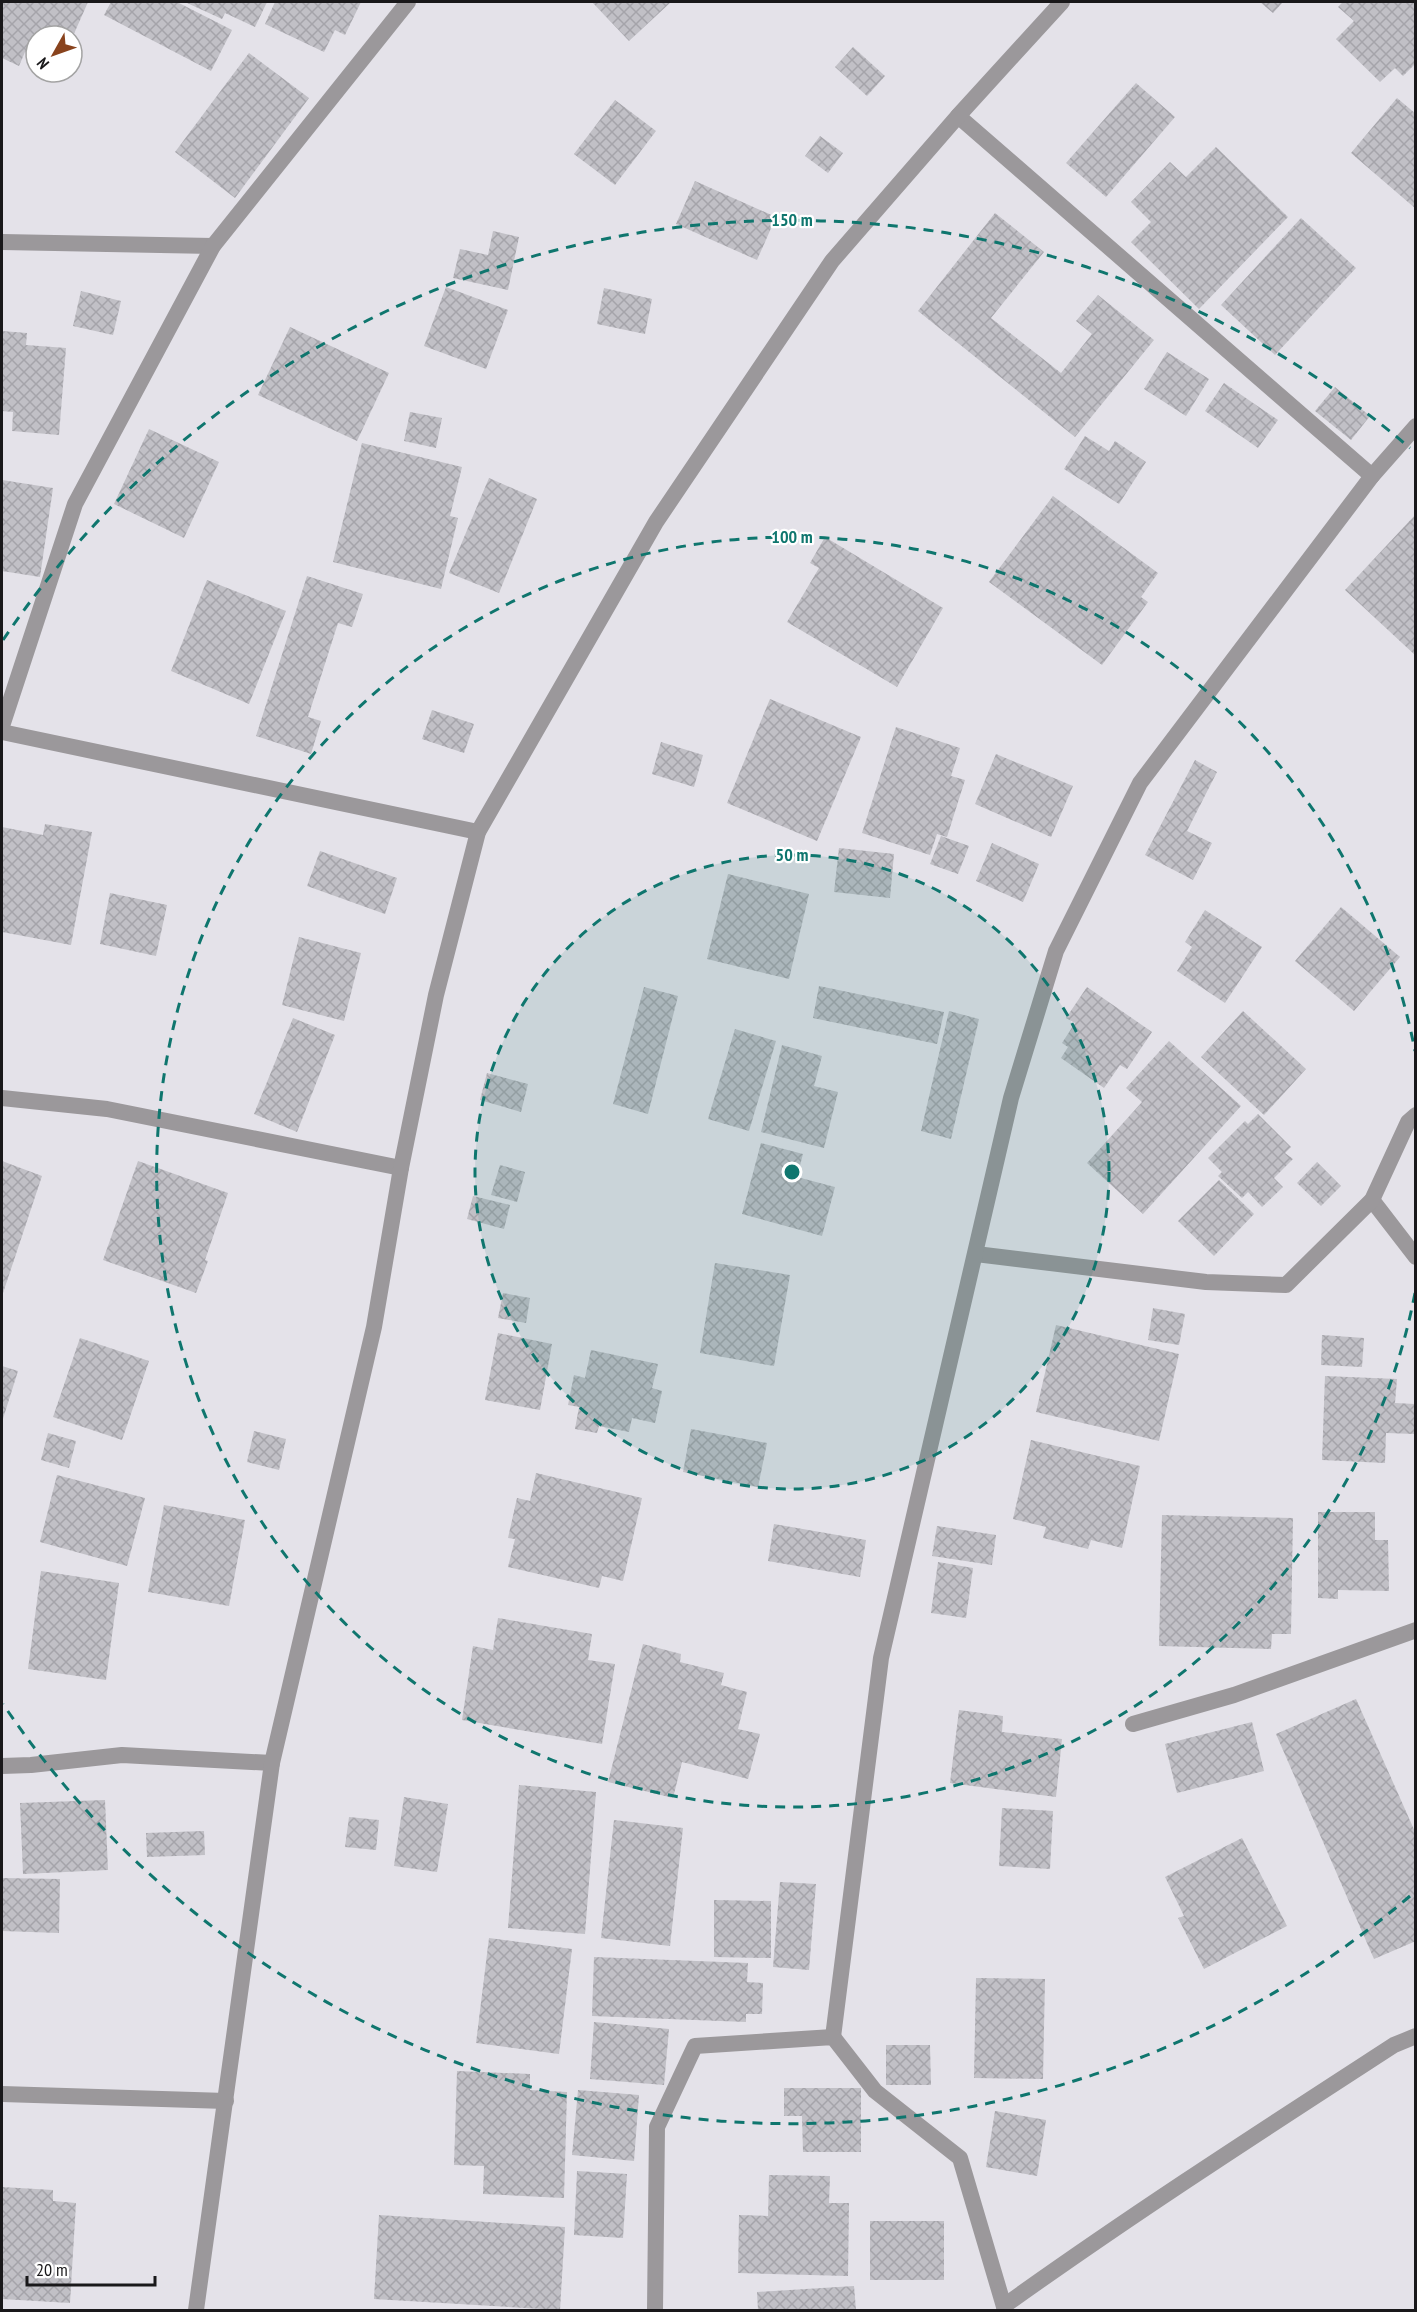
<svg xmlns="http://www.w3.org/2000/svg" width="1417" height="2312" font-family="'PT Sans Narrow',sans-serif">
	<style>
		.building { fill: url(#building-cross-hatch) }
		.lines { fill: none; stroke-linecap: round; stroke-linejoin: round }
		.minor { stroke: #9b989b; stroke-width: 16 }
		.ring { fill: none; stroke: #0f766e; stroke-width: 3; stroke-dasharray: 10 8 }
		.centre { fill: #0f766e; stroke: #fff; stroke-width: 3 }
		.ring-label { font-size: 18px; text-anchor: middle; font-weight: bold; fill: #0f766e; stroke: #fff; stroke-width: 4.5; stroke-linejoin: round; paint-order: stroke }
	</style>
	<defs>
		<pattern id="building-cross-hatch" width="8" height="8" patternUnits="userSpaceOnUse" patternTransform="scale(1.5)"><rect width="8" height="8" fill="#c1c0c6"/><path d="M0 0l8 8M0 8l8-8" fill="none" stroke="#a5a4aa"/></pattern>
	</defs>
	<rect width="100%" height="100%" fill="#e4e2e9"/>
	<!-- building -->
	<g class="building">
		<polygon points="2,2 88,2 73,36 36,36 36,57 25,52 19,66 2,58"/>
		<polygon points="111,2 177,2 232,30 211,71 104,15"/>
		<polygon points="188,2 267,2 255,27 225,13 222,19 187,3"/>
		<polygon points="275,2 361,2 345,35 335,30 324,52 265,24"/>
		<polygon points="592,2 671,2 629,41"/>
		<polygon points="1260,2 1283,2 1273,13"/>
		<polygon points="1343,2 1416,2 1416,63 1403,76 1395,68 1380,82 1336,39 1354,21 1338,7"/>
		<polygon points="853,47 885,76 867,96 835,67"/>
		<polygon points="249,53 309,98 235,198 175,152"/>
		<polygon points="1136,83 1175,117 1106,197 1066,163"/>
		<polygon points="1397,98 1416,114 1416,209 1351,153"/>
		<polygon points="615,100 656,131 615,185 574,154"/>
		<polygon points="820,136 843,153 828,173 805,156"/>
		<polygon points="1216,147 1288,217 1199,309 1131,242 1151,222 1131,202 1170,162 1186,177"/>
		<polygon points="695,181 776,217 757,260 676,224"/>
		<polygon points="995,213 1044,252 991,318 1061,373 1092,334 1076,321 1098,295 1154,340 1075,437 918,311"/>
		<polygon points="1301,218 1356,268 1275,355 1221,305"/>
		<polygon points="493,231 519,237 508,290 453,278 460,249 488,255"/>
		<polygon points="446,287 508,310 486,369 424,346"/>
		<polygon points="604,288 652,299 645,334 597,324"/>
		<polygon points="81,291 121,301 113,335 73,326"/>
		<polygon points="290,327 389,373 357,441 258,395"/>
		<polygon points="2,331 27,333 26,345 66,348 59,435 12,431 13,412 2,411"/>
		<polygon points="1167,352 1209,379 1186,416 1144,389"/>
		<polygon points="1224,383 1278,420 1258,448 1205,411"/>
		<polygon points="1335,387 1370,416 1351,440 1315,411"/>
		<polygon points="410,412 442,418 436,448 404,441"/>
		<polygon points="149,429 219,462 184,538 114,504"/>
		<polygon points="1085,436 1109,451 1115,441 1146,462 1119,504 1064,469"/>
		<polygon points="362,443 462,467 450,516 458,518 441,589 333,562"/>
		<polygon points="489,478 537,499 499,593 449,573"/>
		<polygon points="2,480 53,488 40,577 2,571"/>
		<polygon points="1053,496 1158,573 1141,597 1148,602 1102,665 989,582"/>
		<polygon points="1416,514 1416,656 1345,590"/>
		<polygon points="825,537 943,608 897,687 787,622 819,568 810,563"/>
		<polygon points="307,576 363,594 352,627 338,623 308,717 321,721 311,754 256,736"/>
		<polygon points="207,580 286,611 249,704 171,671"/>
		<polygon points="770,699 861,737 817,841 727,803"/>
		<polygon points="432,710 474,724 464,753 422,739"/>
		<polygon points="896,727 960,748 951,776 965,780 947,837 937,834 930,855 862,833"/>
		<polygon points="661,742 703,755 694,787 652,774"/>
		<polygon points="996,754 1073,786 1051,837 975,804"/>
		<polygon points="1195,760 1217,772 1187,831 1212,843 1193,880 1145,855"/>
		<polygon points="45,824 92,832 71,945 2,932 2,827 43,835"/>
		<polygon points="941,836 969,846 958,874 930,864"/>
		<polygon points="992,843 1039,864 1023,902 976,881"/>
		<polygon points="839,848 894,854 890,898 834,892"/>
		<polygon points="320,851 397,878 385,914 307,886"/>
		<polygon points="728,874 809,894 789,979 707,959"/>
		<polygon points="110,893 167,905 156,956 100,944"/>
		<polygon points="1341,907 1400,957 1354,1011 1295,961"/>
		<polygon points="1205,910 1262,947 1225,1003 1177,971 1192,947 1185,942"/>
		<polygon points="299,937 361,953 344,1021 282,1005"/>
		<polygon points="819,986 944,1012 937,1044 813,1018"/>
		<polygon points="644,987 678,996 648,1114 613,1104"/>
		<polygon points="1087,987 1152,1032 1127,1069 1120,1065 1104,1088 1061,1058 1068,1047 1062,1043 1075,1023 1066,1018"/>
		<polygon points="949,1011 979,1019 951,1139 921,1131"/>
		<polygon points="1243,1011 1306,1069 1264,1115 1201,1057"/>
		<polygon points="293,1018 335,1035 297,1132 254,1114"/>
		<polygon points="735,1029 776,1041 749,1131 708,1119"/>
		<polygon points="1169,1041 1241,1106 1143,1214 1087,1163 1142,1102 1126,1088"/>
		<polygon points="782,1045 822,1056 814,1086 838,1092 824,1148 761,1132"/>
		<polygon points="487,1073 528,1084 521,1112 480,1100"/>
		<polygon points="1258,1114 1291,1147 1285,1153 1293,1159 1274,1178 1283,1187 1262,1207 1248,1192 1242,1198 1218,1176 1222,1172 1208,1158 1245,1121 1248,1124"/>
		<polygon points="761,1143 803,1154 797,1177 835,1187 822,1236 742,1214"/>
		<polygon points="2,1161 42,1176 2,1296"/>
		<polygon points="138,1161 228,1193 205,1260 208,1261 196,1293 103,1260"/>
		<polygon points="1317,1162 1341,1186 1321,1206 1297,1183"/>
		<polygon points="500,1165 525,1172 517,1202 491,1195"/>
		<polygon points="1219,1180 1254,1214 1214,1256 1178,1221"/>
		<polygon points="473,1196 510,1205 504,1229 467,1219"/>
		<polygon points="715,1263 790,1275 774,1366 700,1353"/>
		<polygon points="503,1293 530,1298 526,1323 498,1318"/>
		<polygon points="1153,1308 1185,1314 1179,1345 1148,1340"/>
		<polygon points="1056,1325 1179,1354 1159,1441 1036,1412"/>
		<polygon points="498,1333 552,1344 540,1410 485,1400"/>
		<polygon points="1322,1335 1364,1338 1362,1367 1321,1365"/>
		<polygon points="80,1338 149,1361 122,1440 53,1417"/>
		<polygon points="591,1350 658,1364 652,1388 662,1391 655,1423 632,1418 629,1432 599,1426 597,1433 575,1429 579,1407 568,1405 574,1375 585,1378"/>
		<polygon points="2,1366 18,1371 2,1422"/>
		<polygon points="1325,1376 1397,1379 1395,1403 1415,1404 1414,1434 1386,1433 1385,1463 1322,1460"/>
		<polygon points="691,1429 767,1443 758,1487 683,1472"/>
		<polygon points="254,1431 286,1439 279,1470 247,1462"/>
		<polygon points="48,1433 76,1441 69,1468 41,1460"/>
		<polygon points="1031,1440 1140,1466 1122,1548 1091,1540 1088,1549 1043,1538 1046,1527 1013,1519"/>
		<polygon points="536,1473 642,1498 623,1581 602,1576 599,1588 508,1567 515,1539 508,1538 517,1498 530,1501"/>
		<polygon points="57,1475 145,1498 127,1566 40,1542"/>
		<polygon points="164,1505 245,1520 229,1606 148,1592"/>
		<polygon points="1318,1512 1375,1512 1375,1540 1388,1540 1389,1591 1338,1590 1338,1599 1318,1598"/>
		<polygon points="1162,1515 1293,1518 1291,1634 1272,1634 1271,1649 1159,1646"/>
		<polygon points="774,1524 866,1540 860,1577 768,1561"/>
		<polygon points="937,1526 996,1535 992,1565 932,1556"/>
		<polygon points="938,1562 973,1568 966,1618 931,1613"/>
		<polygon points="41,1571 119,1583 106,1680 28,1669"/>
		<polygon points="498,1618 592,1634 588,1660 615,1664 602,1744 462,1720 473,1646 493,1650"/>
		<polygon points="643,1644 681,1654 680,1662 724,1673 721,1685 747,1692 738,1729 760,1734 748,1779 682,1762 673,1798 608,1782"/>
		<polygon points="1356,1699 1416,1834 1416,1941 1374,1959 1276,1734"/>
		<polygon points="959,1710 1003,1716 1002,1732 1062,1739 1056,1797 950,1783"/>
		<polygon points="1252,1722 1264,1771 1177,1793 1165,1744"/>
		<polygon points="519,1785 596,1792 585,1934 508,1928"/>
		<polygon points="404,1797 448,1804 437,1872 394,1866"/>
		<polygon points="105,1800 108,1870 23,1874 20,1803"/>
		<polygon points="1002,1808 1053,1811 1050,1869 999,1866"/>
		<polygon points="349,1817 379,1820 376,1850 345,1847"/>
		<polygon points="614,1820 683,1828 670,1946 601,1938"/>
		<polygon points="204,1831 205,1855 147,1857 146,1833"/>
		<polygon points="1242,1838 1287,1926 1204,1969 1178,1918 1184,1916 1165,1877"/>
		<polygon points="3,1878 60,1879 59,1933 2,1931"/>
		<polygon points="780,1882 816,1884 809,1970 773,1967"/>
		<polygon points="714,1900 771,1901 771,1958 714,1957"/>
		<polygon points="489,1938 572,1949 559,2054 476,2043"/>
		<polygon points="594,1957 748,1963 747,1982 763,1983 762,2014 746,2014 746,2022 592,2016"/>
		<polygon points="976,1978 1045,1979 1043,2079 974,2078"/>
		<polygon points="594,2022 669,2029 664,2085 590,2079"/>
		<polygon points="886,2045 930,2045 931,2085 886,2085"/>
		<polygon points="457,2071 530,2074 530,2090 567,2092 564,2198 483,2194 484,2166 454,2165"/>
		<polygon points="784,2088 861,2088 861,2152 803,2152 802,2116 784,2116"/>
		<polygon points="578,2090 639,2095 634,2161 572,2155"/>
		<polygon points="995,2111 1046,2120 1037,2176 986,2167"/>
		<polygon points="577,2171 627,2174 623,2238 574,2235"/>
		<polygon points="769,2175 830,2176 829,2203 849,2203 848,2276 738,2273 739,2215 768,2216"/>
		<polygon points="2,2187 53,2190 53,2201 76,2203 70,2303 2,2299"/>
		<polygon points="379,2215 565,2227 560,2310 374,2299"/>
		<rect x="870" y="2221" width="74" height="59"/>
		<polygon points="854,2286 856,2310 758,2310 757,2292"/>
	</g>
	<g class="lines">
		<!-- minor -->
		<g class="minor">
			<polyline points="958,116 1372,476"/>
			<polyline points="2,242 213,246"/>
			<polyline points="2,726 75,504 213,246 408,2"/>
			<polyline points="2,732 478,832"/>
			<polyline points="2,1098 107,1109 401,1168"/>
			<polyline points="1372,1200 1416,1257"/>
			<polyline points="976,1254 1206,1282 1286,1285 1372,1200 1408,1122 1416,1115"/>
			<polyline points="1133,1724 1234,1695 1416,1630"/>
			<polyline points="2,1766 31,1765 122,1755 272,1763"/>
			<polyline points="833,2037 881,1658 1011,1098 1056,951 1140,783 1372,476 1416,426"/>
			<polyline points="2,2094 226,2101"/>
			<path d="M1004,2306C1131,2215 1263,2130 1394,2045L1416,2036"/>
			<polyline points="196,2310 272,1763 374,1327 401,1168 436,995 478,832 656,522 832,261 958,116 1062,2"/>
			<polyline points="655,2310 657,2127 695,2046 833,2037 875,2091 960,2158 1005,2310"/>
		</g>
	</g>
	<!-- distance rings -->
	<circle cx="792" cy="1172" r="317" fill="#0f766e" fill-opacity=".12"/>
	<g class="ring">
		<circle cx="792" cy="1172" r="317"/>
		<path d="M1415 1293A635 635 0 1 1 1415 1051"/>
		<path d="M1410 1896A952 952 0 0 1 3 1704M3 640A952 952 0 0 1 1410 448"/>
	</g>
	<circle cx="792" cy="1172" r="9" class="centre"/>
	<g class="ring-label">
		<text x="792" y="226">150 m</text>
		<text x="792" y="543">100 m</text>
		<text x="792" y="861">50 m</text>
	</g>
	<!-- border -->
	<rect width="1417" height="2312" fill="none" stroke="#19181a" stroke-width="6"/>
	<!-- north arrow -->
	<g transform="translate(54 54) rotate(230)"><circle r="28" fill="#ffffff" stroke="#a3a3a3" stroke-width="1.5"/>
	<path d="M0-4.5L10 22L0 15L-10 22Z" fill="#89431d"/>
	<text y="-9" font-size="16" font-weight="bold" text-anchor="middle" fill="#19181a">N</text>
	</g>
	<!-- scale -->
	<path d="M27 2276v9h128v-9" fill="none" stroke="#19181a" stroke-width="3"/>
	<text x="36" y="2276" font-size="18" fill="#19181a" stroke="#ffffff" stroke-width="4.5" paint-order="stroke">20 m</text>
</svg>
